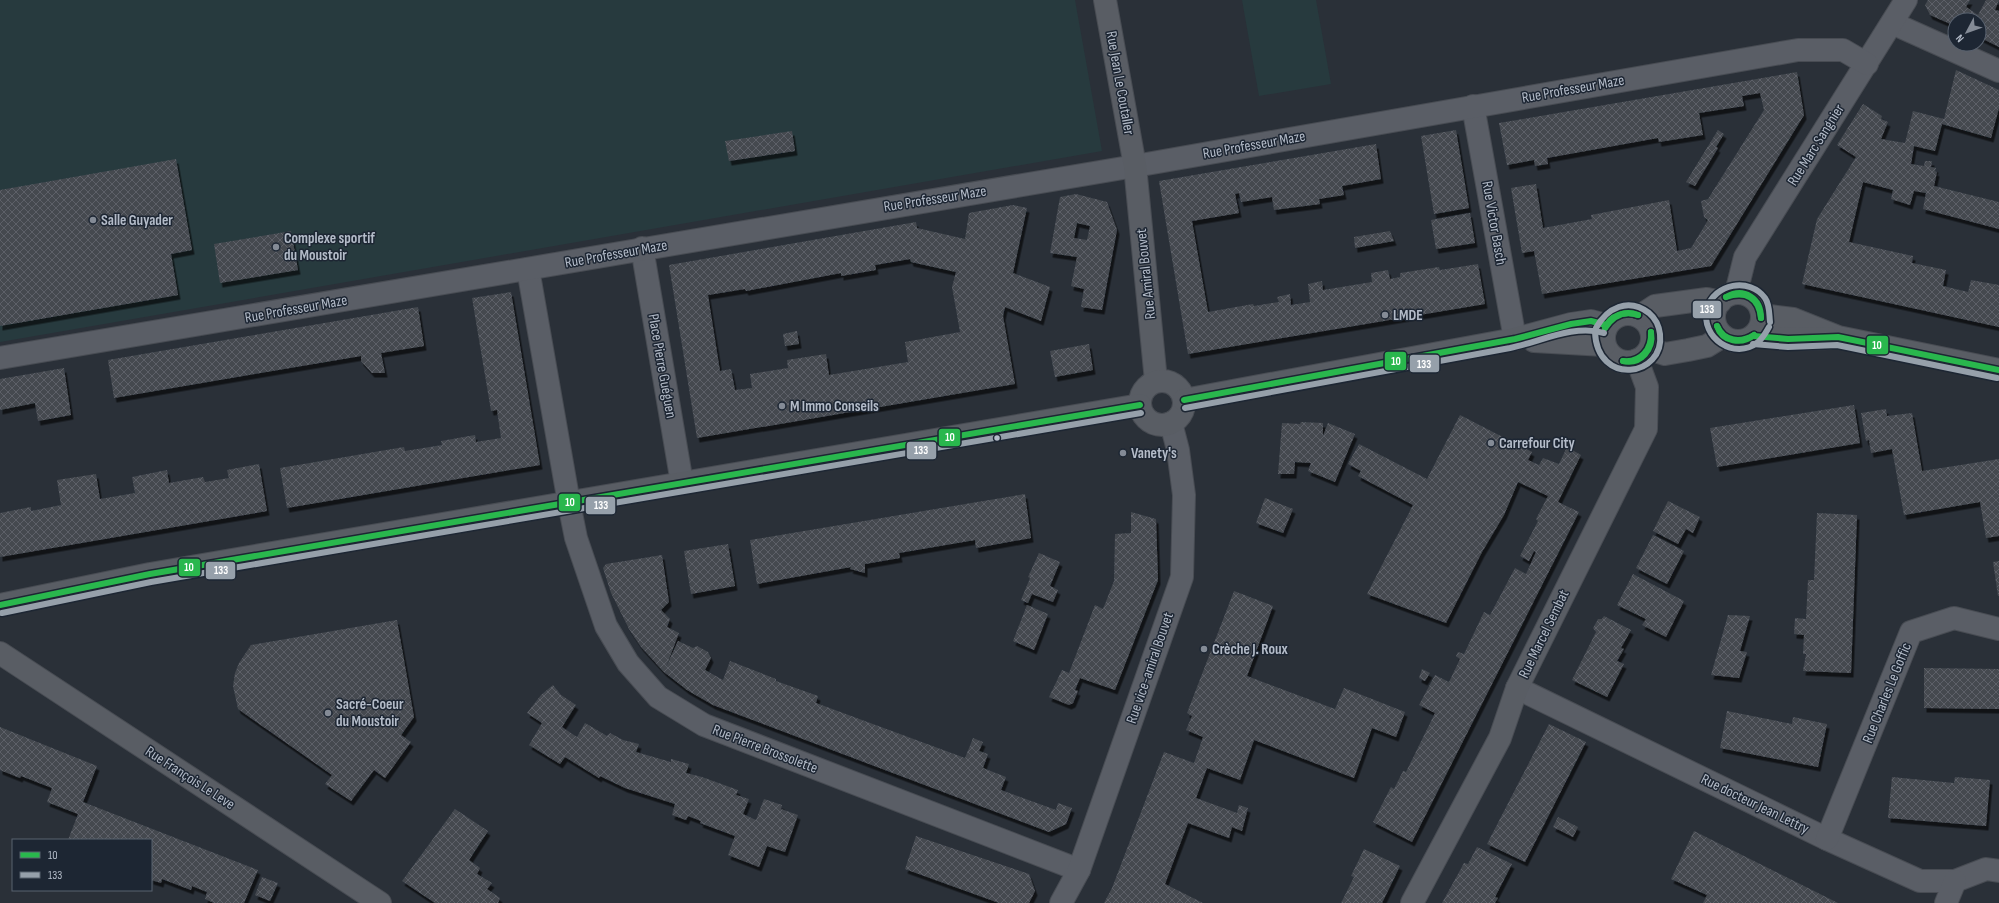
<svg xmlns="http://www.w3.org/2000/svg" width="1999" height="903" font-family="'Sofia Sans Condensed',sans-serif">
	<style>
		.grass { fill: #273a3e }
		.building { fill: url(#building-cross-hatch); fill-rule: evenodd; filter: url(#shadow) }
		.lines { fill: none; stroke-linecap: round; stroke-linejoin: round }
		.street-casing { stroke: #484c53; stroke-width: 24 }
		.secondary-casing { stroke: #484c53; stroke-width: 24 }
		.street { stroke: #5a5e66; stroke-width: 22 }
		.secondary { stroke: #595d64; stroke-width: 22 }
		.bus-1-casing { stroke: #1d2633; stroke-width: 9 }
		.bus-2-casing { stroke: #1d2633; stroke-width: 9 }
		.bus-1 { stroke: #29b74d; stroke-width: 6 }
		.bus-2 { stroke: #96a0aa; stroke-width: 6 }
		.poi-dot { fill: #848b96; stroke: #1d2633; stroke-width: 1.5 }
		.bus-dot { fill: #b4bcc9; stroke: #1d2633; stroke-width: 1.5 }
		.labels { text-anchor: middle; dominant-baseline: central; stroke-width: 3; stroke-linejoin: round; paint-order: stroke }
		.street-label { font-size: 15px; fill: #b4bcc9; stroke: #1d2633 }
		.poi-label { font-size: 15px; font-weight: bold; fill: #b4bcc9; stroke: #1d2633; text-anchor: start }
		.line-badge { stroke: #1d2633; stroke-width: 1.5 }
		.badge-label { font-size: 11px; text-anchor: middle; font-weight: bold; fill: #fff }
	</style>
	<defs>
		<pattern id="building-cross-hatch" width="8" height="8" patternUnits="userSpaceOnUse"><rect width="8" height="8" fill="#444950"/><path d="M0 0l8 8M0 8l8-8" fill="none" stroke="#5d6168"/></pattern>
		<filter id="shadow"><feDropShadow dx="2.5" dy="4.5" stdDeviation="0" flood-color="#0009"/></filter>
	</defs>
	<rect width="100%" height="100%" fill="#2a3038"/>
	<!-- grass -->
	<g class="grass">
		<polygon points="0,0 1075,0 1102,151 0,342"/>
		<polygon points="1242,0 1316,0 1331,84 1259,96"/>
	</g>
	<!-- building -->
	<g class="building">
		<polygon points="1928,0 1970,0 1966,7 1978,15 1986,0 1999,0 1995,10 1999,11 1999,47 1979,37 1979,20 1955,20 1955,26 1930,15 1925,5"/>
		<polygon points="1956,70 1999,90 1999,108 1991,138 1942,124 1935,151 1914,146 1911,164 1924,166 1925,161 1932,161 1931,167 1936,168 1935,171 1937,172 1934,186 1999,202 1999,229 1923,209 1926,193 1914,191 1910,205 1891,199 1893,190 1863,182 1849,242 1913,256 1912,263 1946,270 1943,286 1968,292 1971,280 1999,285 1999,327 1802,284 1817,219 1856,157 1837,145 1863,104 1882,116 1881,119 1888,122 1881,139 1905,143 1913,111 1944,119"/>
		<polygon points="1797,72 1804,115 1711,266 1542,294 1534,251 1522,253 1511,188 1536,184 1543,228 1592,219 1591,215 1669,200 1677,251 1691,248 1708,220 1704,217 1701,201 1708,199 1764,110 1760,93 1742,96 1744,106 1699,113 1703,135 1659,142 1658,138 1547,158 1548,164 1535,166 1534,160 1507,165 1499,123"/>
		<polygon points="1456,130 1469,208 1434,214 1421,136"/>
		<polygon points="1718,130 1724,134 1716,147 1718,148 1695,186 1686,182"/>
		<polygon points="792,131 795,151 729,161 725,141"/>
		<polygon points="1376,144 1381,179 1342,186 1344,195 1319,199 1320,204 1274,210 1272,197 1241,202 1239,193 1235,194 1239,213 1192,221 1208,312 1253,304 1254,306 1279,302 1277,297 1290,294 1291,305 1310,302 1308,284 1322,281 1323,290 1372,282 1371,273 1388,270 1390,279 1400,277 1400,273 1439,267 1440,270 1478,264 1485,304 1188,354 1159,181"/>
		<polygon points="176,159 192,250 171,254 178,295 0,326 0,190"/>
		<path d="M1076,194L1107,202L1117,230L1102,310L1081,307L1084,289L1071,286L1077,257L1050,253L1060,197ZM1077,223L1090,226L1087,240L1074,238Z"/>
		<path d="M1013,205L1027,208L1013,273L1050,287L1041,321L1005,307L1003,316L1015,384L697,438L669,265L916,222L917,228L965,239L969,213ZM910,259L911,262L956,272L952,287L960,332L905,342L908,362L829,375L826,354L787,360L788,368L750,374L752,388L735,390L731,369L720,371L708,295L745,289L746,291L841,273V276L876,270L875,265Z"/>
		<polygon points="1470,213 1475,243 1436,249 1431,220"/>
		<polygon points="291,231 298,270 220,283 214,244"/>
		<polygon points="1390,231 1394,241 1355,248 1354,237"/>
		<polygon points="511,292 540,465 287,508 280,468 404,447 405,451 442,445 441,441 475,435 476,442 501,438 497,410 491,411 472,298"/>
		<polygon points="418,307 424,346 381,353 385,373 372,373 361,361 361,356 114,398 108,360"/>
		<polygon points="797,331 799,344 785,346 783,334"/>
		<polygon points="1089,344 1093,370 1055,377 1050,351"/>
		<polygon points="64,368 71,415 38,421 35,403 0,410 0,379"/>
		<polygon points="1854,405 1860,443 1717,467 1710,428"/>
		<polygon points="1886,409 1887,416 1912,413 1922,471 1999,459 1999,536 1986,538 1980,502 1904,515 1892,449 1871,453 1869,440 1866,441 1861,413"/>
		<polygon points="1460,415 1532,452 1528,460 1539,465 1543,458 1559,464 1567,447 1581,455 1558,502 1579,512 1412,842 1373,822 1391,787 1394,789 1403,771 1406,772 1435,713 1419,705 1435,675 1449,682 1460,659 1456,656 1458,652 1464,654 1484,612 1490,615 1515,568 1526,574 1536,552 1534,551 1529,561 1520,556 1538,521 1536,519 1548,496 1518,482 1504,515 1482,552 1446,623 1367,594 1413,505 1358,476 1361,471 1348,464 1359,444 1427,479"/>
		<polygon points="1301,422 1323,423 1323,436 1328,423 1355,434 1335,482 1308,471 1311,463 1295,462 1294,474 1278,474 1282,423 1300,424"/>
		<polygon points="259,464 267,511 0,557 0,513 31,507 31,511 61,505 57,480 96,474 100,499 135,493 132,477 167,470 169,483 203,477 205,482 229,478 227,470"/>
		<polygon points="1025,494 1031,538 976,548 975,540 899,553 900,558 865,564 865,573 850,569 851,567 757,584 750,540"/>
		<polygon points="1265,498 1293,509 1283,533 1256,523"/>
		<polygon points="1668,501 1700,517 1693,533 1686,529 1678,544 1653,531"/>
		<polygon points="1131,512 1156,519 1158,580 1115,690 1080,678 1075,690 1078,691 1073,703 1069,705 1049,697 1062,670 1069,673 1095,605 1103,609 1114,581 1115,534 1131,533"/>
		<polygon points="1817,513 1857,515 1851,673 1803,671 1806,654 1803,654 1804,635 1794,634 1795,618 1806,619 1808,580 1814,580"/>
		<polygon points="1653,535 1684,551 1667,584 1636,568"/>
		<polygon points="728,544 735,586 691,594 684,551"/>
		<polygon points="1039,553 1060,562 1050,586 1058,590 1053,602 1032,594 1028,603 1021,600 1030,578 1028,577"/>
		<polygon points="662,555 669,602 661,610 670,619 667,627 679,633 666,667 678,641 693,648 697,646 708,652 711,658 705,670 723,680 730,661 776,679 776,681 818,696 816,703 965,758 973,738 983,742 979,751 988,754 983,768 1006,777 1001,790 1056,810 1058,803 1072,808 1066,824 1049,832 713,705 687,690 664,672 641,647 629,629 611,593 603,568 606,564"/>
		<polygon points="1999,561 1999,596 1998,596 1993,562"/>
		<polygon points="1633,574 1684,601 1666,637 1642,625 1646,619 1617,605"/>
		<polygon points="1234,591 1273,606 1247,676 1335,709 1344,688 1405,712 1396,737 1372,728 1354,778 1254,740 1240,780 1207,768 1196,798 1237,813 1239,805 1248,808 1242,831 1232,827 1229,838 1188,823 1165,884 1203,903 1104,903 1112,888 1164,752 1194,763 1203,737 1186,730 1192,716 1187,713"/>
		<polygon points="1027,605 1048,614 1034,650 1013,641"/>
		<polygon points="1728,615 1750,616 1740,651 1747,652 1739,678 1711,675"/>
		<polygon points="1604,616 1631,630 1621,648 1624,649 1617,661 1624,664 1607,697 1572,680 1596,632 1593,628 1598,619 1602,619"/>
		<polygon points="397,620 414,717 401,735 411,742 385,778 374,770 351,801 325,784 332,775 238,709 233,686 235,673 239,663 251,645"/>
		<polygon points="1924,668 1999,669 1999,709 1924,708"/>
		<polygon points="1422,669 1430,673 1425,681 1419,678"/>
		<polygon points="553,685 561,695 576,705 562,727 577,737 585,723 607,736 610,733 623,740 639,744 636,752 671,762 671,759 689,764 686,773 702,777 738,790 736,795 749,799 743,814 756,820 764,799 782,805 781,809 798,815 785,852 767,846 759,867 728,855 735,836 700,823 701,821 688,816 686,820 672,815 675,804 625,788 600,776 599,778 565,757 560,764 529,745 542,723 527,713 541,695"/>
		<polygon points="1727,711 1792,724 1793,717 1827,724 1818,767 1720,748"/>
		<polygon points="1549,724 1586,742 1525,862 1487,844"/>
		<polygon points="0,727 97,766 83,802 258,870 244,903 214,903 205,899 207,892 192,886 191,890 162,879 161,883 151,880 151,840 68,840 78,814 47,802 52,788 21,776 20,778 0,770"/>
		<polygon points="1892,777 1954,783 1955,777 1990,780 1986,826 1888,818"/>
		<polygon points="455,809 488,831 469,860 480,868 477,874 492,883 487,889 500,898 498,903 435,903 402,881"/>
		<polygon points="1558,817 1578,827 1573,837 1553,827"/>
		<polygon points="1694,831 1838,903 1703,903 1707,895 1671,879"/>
		<polygon points="916,836 1029,874 1035,891 1029,903 999,903 905,869"/>
		<polygon points="1477,847 1512,864 1495,897 1498,898 1495,903 1442,903 1464,863 1468,864"/>
		<polygon points="1364,849 1400,866 1382,903 1341,903 1354,877 1351,876"/>
		<polygon points="262,877 278,883 270,901 255,895"/>
	</g>
	<g class="lines">
		<!-- street casing -->
		<g class="street-casing">
			<g id="street">
				<polyline points="1892,23 1999,71"/>
				<polyline points="1473,106 1515,339"/>
				<polyline points="642,248 682,483"/>
				<polyline points="528,269 569,503 576,538 606,626 628,663 658,697 704,725 1079,870"/>
				<polyline points="1736,293 1745,257 1906,0"/>
				<polyline points="0,358 1135,166 1798,50 1843,50 1867,64"/>
				<polyline points="1517,688 1827,839 1920,881 1955,881 1986,869 1999,871"/>
				<polyline points="1827,839 1911,632 1954,618 1999,629"/>
				<polyline points="1061,903 1079,870 1182,577 1184,495 1178,450 1171,423"/>
				<polyline points="1946,903 1955,881"/>
			</g>
		</g>
		<!-- secondary casing -->
		<g class="secondary-casing">
			<g id="secondary">
				<polyline points="1105,0 1135,166 1156,381"/>
				<circle cx="1738" cy="317" r="24"/>
				<circle cx="1628" cy="338" r="24"/>
				<polyline points="1762,315 1793,319 1838,337 1999,370"/>
				<polyline points="1640,316 1655,306 1707,299 1720,302"/>
				<polyline points="1754,336 1788,339 1828,338"/>
				<polyline points="1534,341 1604,345"/>
				<polyline points="1650,349 1665,354 1688,350 1707,346 1723,336"/>
				<circle cx="1162" cy="403" r="22"/>
				<polyline points="1184,400 1515,339 1571,324 1591,321 1606,325"/>
				<polyline points="0,605 150,574 1140,405"/>
				<polyline points="0,653 380,903"/>
				<polyline points="1412,903 1500,738 1517,688 1646,429 1647,387 1637,360"/>
			</g>
		</g>
		<!-- street -->
		<use href="#street" class="street"/>
		<!-- secondary -->
		<use href="#secondary" class="secondary"/>
		<!-- bus-1 casing -->
		<g class="bus-1-casing">
			<g id="bus-1">
				<path d="M1726,297C1744,287 1761,298 1761,318"/>
				<path d="M1726,297C1746,290 1759,298 1761,318"/>
				<path d="M1717,326C1724,342 1741,343 1754,335"/>
				<path d="M1717,326C1722,342 1742,345 1754,335"/>
				<path d="M1605,328C1610,315 1626,310 1638,315"/>
				<path d="M1605,328C1613,316 1624,310 1638,315"/>
				<polyline points="1754,336 1788,339 1838,337 1999,370"/>
				<path d="M1623,361C1641,363 1652,349 1651,332"/>
				<path d="M1623,361C1641,365 1654,349 1651,332"/>
				<polyline points="1184,400 1515,339 1571,324 1591,321 1606,325"/>
				<polyline points="0,605 150,574 1140,405"/>
			</g>
		</g>
		<!-- bus-2 casing -->
		<g class="bus-2-casing">
			<g id="bus-2">
				<path d="M1769,327C1766,332 1763,338 1758,342C1735,361 1700,338 1707,309C1714,283 1750,277 1765,298C1770,305 1769,314 1770,322"/>
				<path d="M1595,332C1597,387 1665,377 1660,334C1659,326 1655,318 1649,313C1628,297 1607,308 1596,328"/>
				<polyline points="1753,344 1788,347 1837,345 1997,378"/>
				<path d="M1185,408C1294,388 1402,368 1510,348C1540,342 1573,324 1604,333"/>
				<polyline points="2,613 151,582 1141,413"/>
			</g>
		</g>
		<!-- bus-1 -->
		<use href="#bus-1" class="bus-1"/>
		<!-- bus-2 -->
		<use href="#bus-2" class="bus-2"/>
	</g>
	<!-- markers -->
	<g class="poi-dot">
		<circle cx="93" cy="220" r="4"/>
		<circle cx="276" cy="247" r="4"/>
		<circle cx="1385" cy="315" r="4"/>
		<circle cx="782" cy="406" r="4"/>
		<circle cx="1491" cy="443" r="4"/>
		<circle cx="1123" cy="453" r="4"/>
		<circle cx="1204" cy="649" r="4"/>
		<circle cx="328" cy="713" r="4"/>
	</g>
	<circle class="bus-dot" cx="997" cy="438" r="3.5"/>
	<g class="labels">
		<!-- street labels -->
		<g class="street-label">
			<text transform="translate(1120 83) rotate(80)">Rue Jean Le Coutaller</text>
			<text transform="translate(1573 89) rotate(-10)">Rue Professeur Maze</text>
			<text transform="translate(1254 145) rotate(-10)">Rue Professeur Maze</text>
			<text transform="translate(1816 145) rotate(-58)">Rue Marc Sangnier</text>
			<text transform="translate(935 199) rotate(-9)">Rue Professeur Maze</text>
			<text transform="translate(1494 223) rotate(80)">Rue Victor Basch</text>
			<text transform="translate(616 254) rotate(-10)">Rue Professeur Maze</text>
			<text transform="translate(1146 274) rotate(-96)">Rue Amiral Bouvet</text>
			<text transform="translate(296 309) rotate(-10)">Rue Professeur Maze</text>
			<text transform="translate(662 366) rotate(80)">Place Pierre Guéguen</text>
			<text transform="translate(1544 634) rotate(-64)">Rue Marcel Sembat</text>
			<text transform="translate(1150 668) rotate(-71)">Rue vice-amiral Bouvet</text>
			<text transform="translate(1887 693) rotate(-68)">Rue Charles Le Goffic</text>
			<text transform="translate(765 749) rotate(21)">Rue Pierre Brossolette</text>
			<text transform="translate(190 778) rotate(33)">Rue François Le Leve</text>
			<text transform="translate(1755 804) rotate(26)">Rue docteur Jean Lettry</text>
		</g>
		<!-- poi labels -->
		<g class="poi-label">
			<text x="101" y="220">Salle Guyader</text>
			<text x="284" y="238">Complexe sportif<tspan x="284" dy="17">du Moustoir</tspan></text>
			<text x="1393" y="315">LMDE</text>
			<text x="790" y="406">M Immo Conseils</text>
			<text x="1499" y="443">Carrefour City</text>
			<text x="1131" y="453">Vanety's</text>
			<text x="1212" y="649">Crèche J. Roux</text>
			<text x="336" y="704">Sacré-Coeur<tspan x="336" dy="17">du Moustoir</tspan></text>
		</g>
	</g>
	<g class="line-badge">
		<rect x="1692" y="300" width="30" height="19" rx="4" fill="#96a0aa"/>
		<rect x="1866" y="335" width="23" height="20" rx="4" fill="#29b74d"/>
		<rect x="1384" y="351" width="23" height="20" rx="4" fill="#29b74d"/>
		<rect x="1409" y="354" width="31" height="19" rx="4" fill="#96a0aa"/>
		<rect x="938" y="428" width="23" height="19" rx="4" fill="#29b74d"/>
		<rect x="906" y="441" width="31" height="19" rx="4" fill="#96a0aa"/>
		<rect x="558" y="493" width="23" height="19" rx="4" fill="#29b74d"/>
		<rect x="585" y="496" width="31" height="19" rx="4" fill="#96a0aa"/>
		<rect x="178" y="558" width="23" height="19" rx="4" fill="#29b74d"/>
		<rect x="205" y="561" width="31" height="19" rx="4" fill="#96a0aa"/>
	</g>
	<g class="badge-label">
		<text x="1707" y="313">133</text>
		<text x="1877" y="349">10</text>
		<text x="1396" y="365">10</text>
		<text x="1424" y="368">133</text>
		<text x="950" y="441">10</text>
		<text x="921" y="454">133</text>
		<text x="570" y="506">10</text>
		<text x="601" y="509">133</text>
		<text x="189" y="571">10</text>
		<text x="221" y="574">133</text>
	</g>
	<!-- legend -->
	<rect x="12" y="839" width="140" height="52" fill="#1d2633" stroke="#59626f"/>
	<rect x="20" y="852" width="20" height="6" fill="#29b74d" stroke="#59626f"/>
	<text x="48" y="859" font-size="12" fill="#b4bcc9">10</text>
	<rect x="20" y="872" width="20" height="6" fill="#96a0aa" stroke="#59626f"/>
	<text x="48" y="879" font-size="12" fill="#b4bcc9">133</text>
	<!-- north arrow -->
	<g transform="translate(1967 32) rotate(229)"><circle r="19" fill="#1d2633" stroke="#59626f"/>
	<path d="M0-3L7 15L0 10L-7 15Z" fill="#848b96"/>
	<text y="-6" font-size="11" font-weight="bold" text-anchor="middle" fill="#b4bcc9">N</text>
	</g>
</svg>
